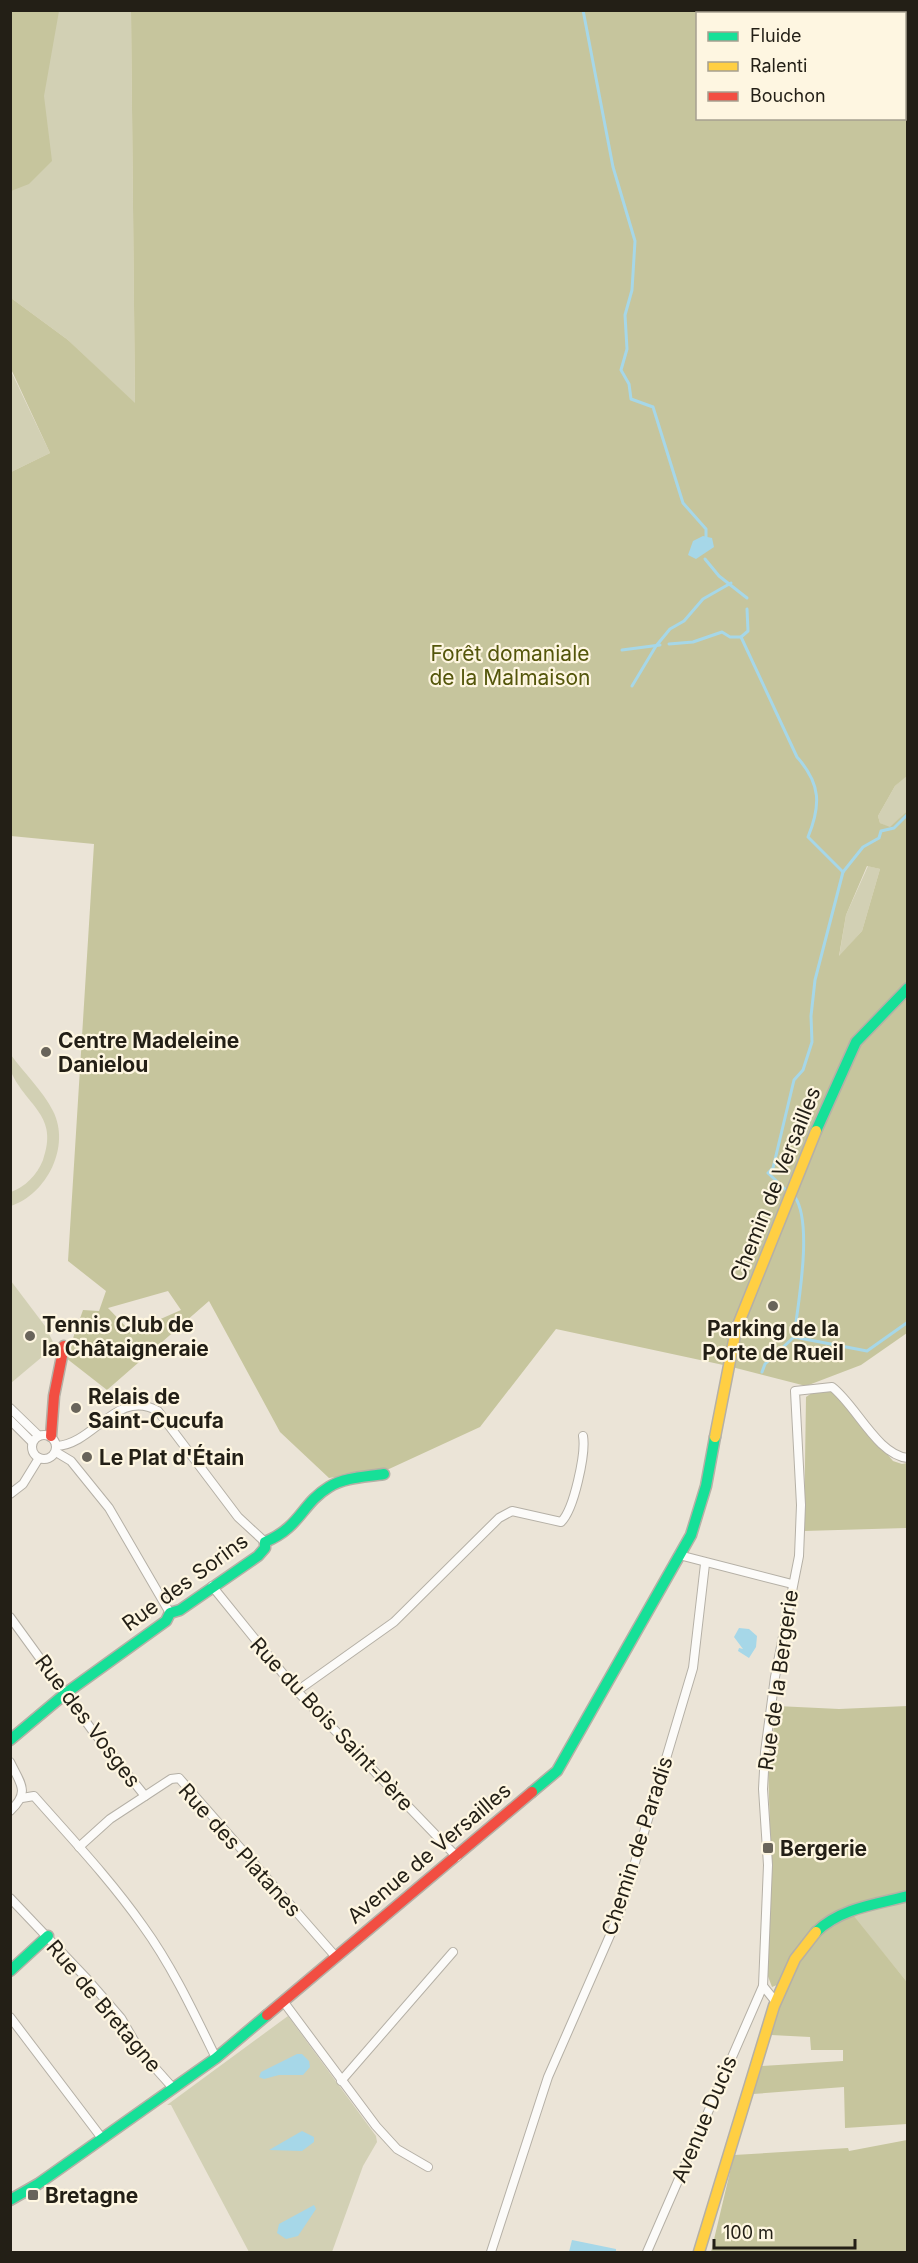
<svg xmlns="http://www.w3.org/2000/svg" width="918" height="2263" font-family="Inter,sans-serif">
	<style>
		.green { fill: #d2d0b4 }
		.forest { fill: #c6c59d; fill-rule: evenodd }
		.water { fill: #a6d7e8 }
		.lines { fill: none; stroke-linecap: round; stroke-linejoin: round }
		.stream { stroke: #a6d7e8; stroke-width: 3 }
		.street-casing { stroke: #b5b0a6; stroke-width: 10 }
		.fast-casing { stroke: #b5b0a6; stroke-width: 13 }
		.slow-casing { stroke: #b5b0a6; stroke-width: 13 }
		.jam-casing { stroke: #b5b0a6; stroke-width: 13 }
		.street { stroke: #fcfbf9; stroke-width: 8 }
		.fast { stroke: #16e098; stroke-width: 10 }
		.slow { stroke: #ffcf43; stroke-width: 10 }
		.jam { stroke: #f24e42; stroke-width: 10 }
		.poi-dot { fill: #69645a; stroke: #fef6e1; stroke-width: 2 }
		.labels { text-anchor: middle; dominant-baseline: central; stroke-width: 4.5; stroke-linejoin: round; paint-order: stroke }
		.park-label { font-size: 21px; fill: #54560b; stroke: #fef6e1 }
		.poi-label { font-size: 21px; font-weight: bold; fill: #231f16; stroke: #fef6e1; text-anchor: start }
		.street-label { font-size: 21px; fill: #231f16; stroke: #fef6e1 }
	</style>
	<rect width="100%" height="100%" fill="#ebe4d7"/>
	<!-- green -->
	<g class="green">
		<polygon points="11,11 131,11 135,404 68,340 11,298"/>
		<polygon points="10,369 50,453 11,472 10,472"/>
		<polygon points="907,775 907,811 890,828 880,823 878,816 895,786"/>
		<polygon points="868,866 880,869 862,931 839,957 846,915"/>
		<path d="M11,1055C24,1073 43,1091 53,1111C71,1146 47,1194 11,1206V1192C25,1187 37,1175 43,1160C59,1116 28,1107 12,1074C9,1069 10,1061 11,1055Z"/>
		<polygon points="11,1281 45,1326 55,1346 11,1383"/>
		<polygon points="907,1893 907,1982 852,1915"/>
		<polygon points="288,2016 376,2136 377,2142 363,2166 332,2252 249,2252 171,2105 167,2105"/>
	</g>
	<!-- forest -->
	<g class="forest">
		<polygon points="11,10 59,11 44,96 52,161 29,184 11,191"/>
		<path d="M131,11H907L908,775L895,786L878,816L880,823L890,827L907,811V1333L861,1365L806,1386L728,1366L556,1329L480,1427L389,1469L329,1478L280,1432L209,1301L107,1390L66,1358L83,1310L99,1311L106,1291L68,1261L94,844L11,836V472L50,453L11,369V298L68,340L135,403ZM698,14H904V118H698ZM867,866L880,869L862,931L839,956L846,915ZM168,1291L181,1310L131,1332L108,1308Z"/>
		<polygon points="831,1387 893,1461 902,1464 907,1463 907,1539 906,1528 804,1531 806,1397 818,1389"/>
		<polygon points="907,1698 907,1893 853,1915 907,1982 907,2124 845,2128 844,2087 753,2094 761,2066 843,2061 843,2050 811,2050 810,2037 771,2035 787,1981 772,1987 766,1971 771,1862 768,1765 777,1706 839,1709 907,1706"/>
		<polygon points="907,2140 907,2252 711,2252 734,2155 848,2148 849,2151"/>
	</g>
	<!-- water -->
	<g class="water">
		<polygon points="703,536 712,538 714,547 696,559 688,555 693,541"/>
		<polygon points="739,1628 749,1629 757,1636 756,1647 749,1658 738,1651 739,1648 743,1649 734,1637"/>
		<polygon points="297,2054 302,2054 309,2061 310,2067 303,2075 279,2075 264,2079 259,2077 261,2072"/>
		<polygon points="302,2131 314,2137 314,2142 302,2151 269,2150"/>
		<polygon points="314,2205 316,2209 298,2236 286,2239 277,2233 279,2224"/>
		<polygon points="572,2240 616,2249 616,2252 569,2252"/>
	</g>
	<g class="lines">
		<!-- stream -->
		<g class="stream">
			<polyline points="583,10 613,167 635,241 632,290 625,315 627,349 621,370 629,384 631,399 653,407 683,503 706,529 706,540"/>
			<polyline points="705,559 719,576 747,598"/>
			<path d="M747,609L748,631L741,637L797,757C821,784 821,805 808,837L843,872"/>
			<polyline points="669,644 693,642 722,632 730,637 741,637"/>
			<polyline points="622,650 660,645"/>
			<polyline points="632,686 656,646 670,629 684,621 703,599 731,583"/>
			<polyline points="786,1190 768,1173 773,1168 794,1080 803,1070 812,1042 811,1016 815,980 843,872 863,847 879,838 881,831 894,828 908,814"/>
			<polyline points="794,1337 867,1351 908,1322"/>
			<path d="M762,1372L765,1364L794,1337C798,1304 813,1224 795,1197"/>
		</g>
		<!-- street casing -->
		<g class="street-casing">
			<g id="street">
				<polyline points="10,1408 39,1436"/>
				<polyline points="10,1420 32,1442"/>
				<circle cx="44" cy="1447" r="12"/>
				<path d="M57,1446C94,1444 117,1388 158,1411L238,1517L265,1542"/>
				<polyline points="56,1452 71,1461 109,1508 170,1613"/>
				<polyline points="10,1494 23,1484 39,1458"/>
				<polyline points="679,1555 792,1584"/>
				<polyline points="212,1586 297,1691 457,1857"/>
				<polyline points="10,1617 92,1730 145,1796"/>
				<path d="M297,1691L394,1622L499,1518L512,1511L561,1522C574,1510 586,1453 583,1436"/>
				<path d="M10,1762C20,1783 31,1792 10,1811"/>
				<path d="M22,1798L34,1796C71,1838 110,1879 143,1926C172,1966 194,2013 216,2058"/>
				<polyline points="79,1847 110,1819 171,1779 179,1778 336,1957"/>
				<polyline points="10,1898 88,1980 121,2018 140,2051 173,2088"/>
				<polyline points="283,2001 376,2126 397,2149 428,2167"/>
				<path d="M776,2002L763,1986L768,1865L763,1789L765,1752L775,1677L799,1556L801,1505L795,1391L832,1387C856,1405 877,1455 908,1458"/>
				<polyline points="10,2017 101,2137"/>
				<polyline points="341,2081 453,1952"/>
				<polyline points="491,2252 548,2077 618,1917 631,1876 693,1668 705,1564"/>
				<polyline points="647,2252 763,1986"/>
			</g>
		</g>
		<!-- fast casing -->
		<g class="fast-casing">
			<g id="fast">
				<polyline points="816,1131 856,1042 908,988"/>
				<path d="M10,1740L66,1693L166,1621L170,1613L180,1610L258,1556L265,1548V1542C301,1527 301,1504 329,1487C345,1477 366,1477 384,1474"/>
				<polyline points="532,1792 557,1771 691,1535 706,1486 715,1437"/>
				<path d="M816,1932C840,1908 877,1904 908,1896"/>
				<polyline points="10,1971 48,1936"/>
				<polyline points="10,2200 38,2184 216,2058 267,2015"/>
			</g>
		</g>
		<!-- slow casing -->
		<g class="slow-casing">
			<g id="slow">
				<polyline points="715,1437 736,1330 816,1131"/>
				<polyline points="699,2252 774,2006 795,1959 816,1932"/>
			</g>
		</g>
		<!-- jam casing -->
		<g class="jam-casing">
			<g id="jam">
				<polyline points="51,1436 54,1396 64,1346"/>
				<polyline points="267,2015 532,1792"/>
			</g>
		</g>
		<!-- street -->
		<use href="#street" class="street"/>
		<!-- fast -->
		<use href="#fast" class="fast"/>
		<!-- slow -->
		<use href="#slow" class="slow"/>
		<!-- jam -->
		<use href="#jam" class="jam"/>
	</g>
	<!-- markers -->
	<g class="poi-dot">
		<circle cx="46" cy="1052" r="6"/>
		<circle cx="773" cy="1306" r="6"/>
		<circle cx="30" cy="1336" r="6"/>
		<circle cx="76" cy="1408" r="6"/>
		<circle cx="87" cy="1457" r="6"/>
		<rect x="762" y="1842" width="12" height="12" rx="3"/>
		<rect x="27" y="2189" width="12" height="12" rx="3"/>
	</g>
	<g class="labels">
		<!-- park labels -->
		<g class="park-label">
			<text x="510" y="653">Forêt domaniale<tspan x="510" dy="24">de la Malmaison</tspan></text>
		</g>
		<!-- poi labels -->
		<g class="poi-label">
			<text x="58" y="1040">Centre Madeleine<tspan x="58" dy="24">Danielou</tspan></text>
			<text x="42" y="1324">Tennis Club de<tspan x="42" dy="24">la Châtaigneraie</tspan></text>
			<text x="773" y="1328" text-anchor="middle">Parking de la<tspan x="773" dy="24">Porte de Rueil</tspan></text>
			<text x="88" y="1396">Relais de<tspan x="88" dy="24">Saint-Cucufa</tspan></text>
			<text x="99" y="1457">Le Plat d'Étain</text>
			<text x="780" y="1848">Bergerie</text>
			<text x="45" y="2195">Bretagne</text>
		</g>
		<!-- street labels -->
		<g class="street-label">
			<text transform="translate(775 1184) rotate(-68)">Chemin de Versailles</text>
			<text transform="translate(185 1582) rotate(-36)">Rue des Sorins</text>
			<text transform="translate(778 1680) rotate(-82)">Rue de la Bergerie</text>
			<text transform="translate(88 1721) rotate(53)">Rue des Vosges</text>
			<text transform="translate(332 1724) rotate(47)">Rue du Bois Saint-Père</text>
			<text transform="translate(637 1846) rotate(-72)">Chemin de Paradis</text>
			<text transform="translate(240 1850) rotate(48)">Rue des Platanes</text>
			<text transform="translate(429 1853) rotate(-40)">Avenue de Versailles</text>
			<text transform="translate(104 2006) rotate(50)">Rue de Bretagne</text>
			<text transform="translate(704 2119) rotate(-67)">Avenue Ducis</text>
		</g>
	</g>
	<!-- border -->
	<rect width="918" height="2263" fill="none" stroke="#231f16" stroke-width="24"/>
	<!-- legend -->
	<rect x="696" y="12" width="210" height="108" fill="#fef6e1" stroke="#a6a090" stroke-width="1.5"/>
	<rect x="708" y="32" width="30" height="9" fill="#16e098" stroke="#a6a090" stroke-width="1.5"/>
	<text x="750" y="42" font-size="18" fill="#231f16">Fluide</text>
	<rect x="708" y="62" width="30" height="9" fill="#ffcf43" stroke="#a6a090" stroke-width="1.5"/>
	<text x="750" y="72" font-size="18" fill="#231f16">Ralenti</text>
	<rect x="708" y="92" width="30" height="9" fill="#f24e42" stroke="#a6a090" stroke-width="1.5"/>
	<text x="750" y="102" font-size="18" fill="#231f16">Bouchon</text>
	<!-- scale -->
	<path d="M714 2239v9h141v-9" fill="none" stroke="#231f16" stroke-width="3"/>
	<text x="723" y="2239" font-size="18" fill="#231f16" stroke="#fef6e1" stroke-width="4.5" paint-order="stroke">100 m</text>
</svg>
